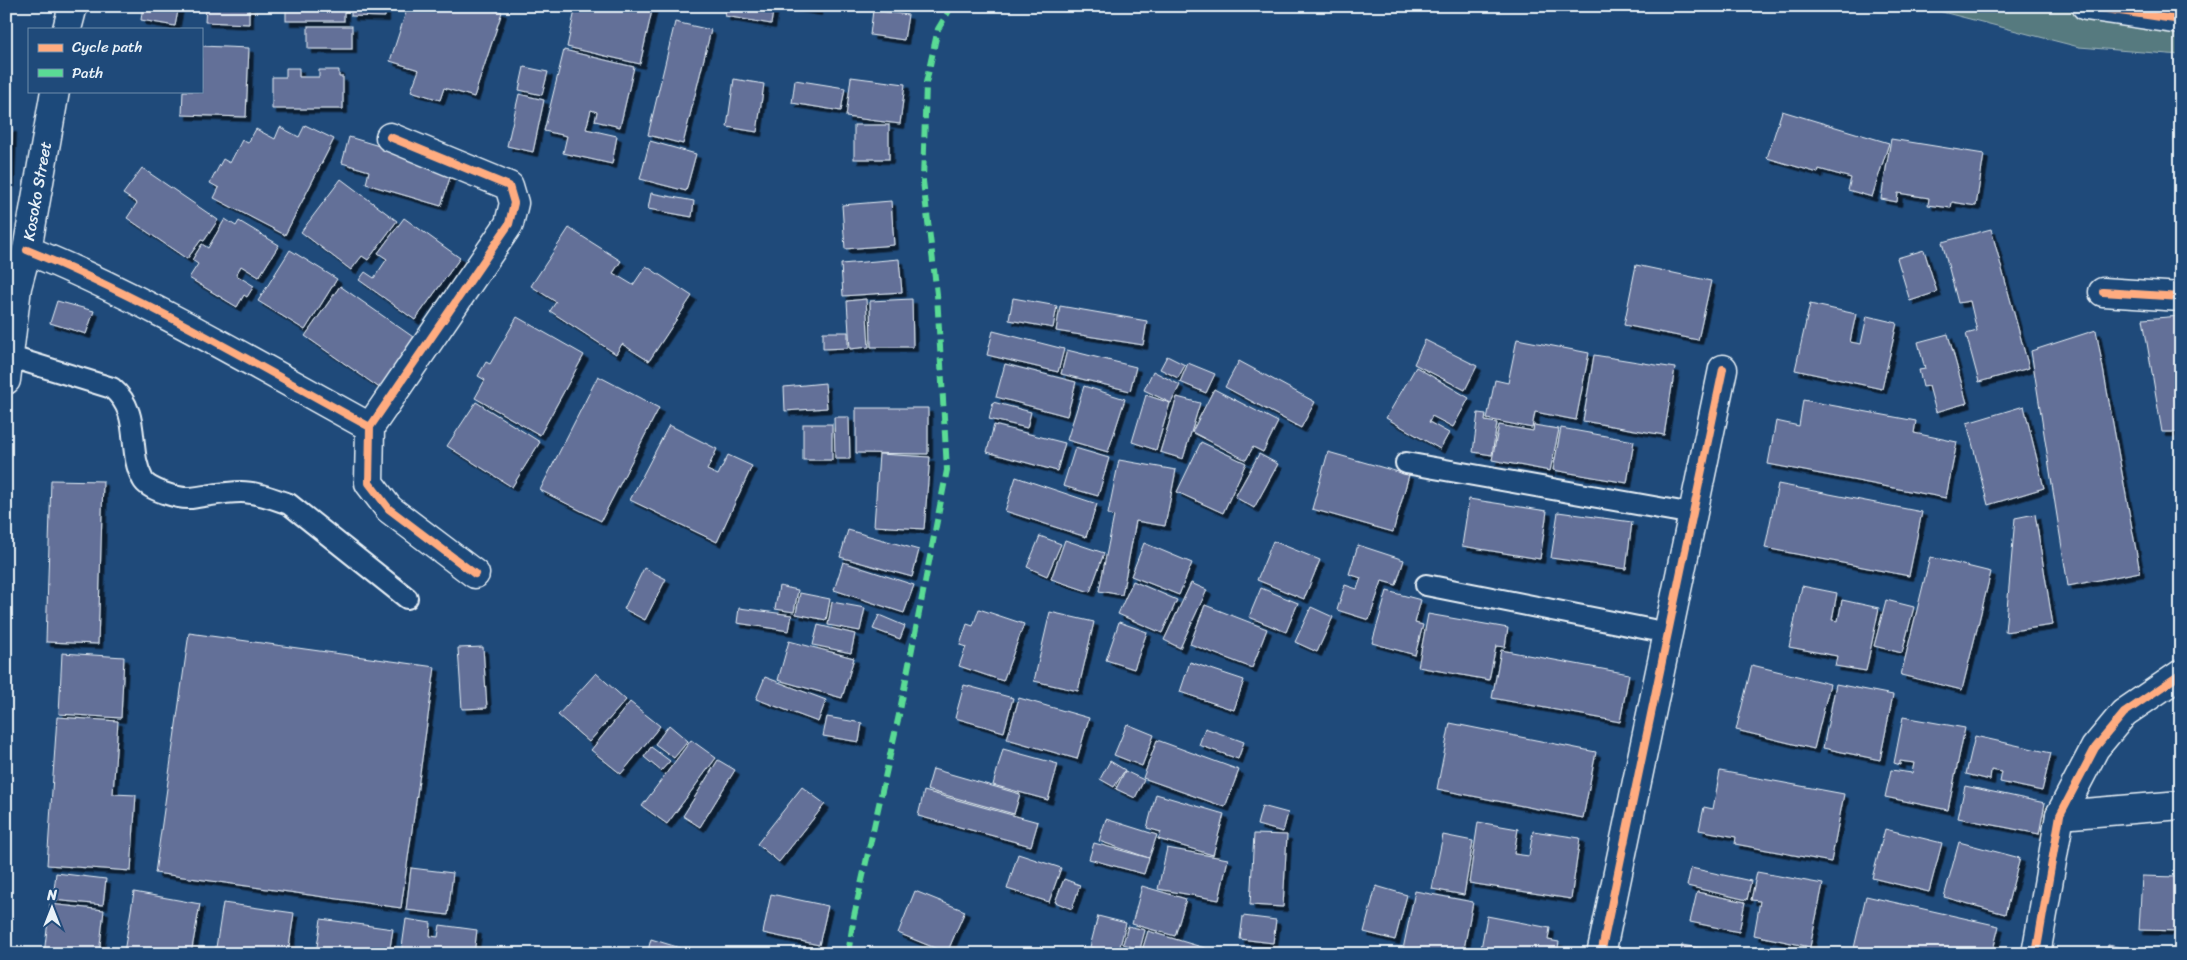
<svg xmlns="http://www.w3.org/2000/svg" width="2187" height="960" font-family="Sriracha,sans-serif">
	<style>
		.green { fill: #577a7f; stroke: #a0b6bc }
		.building { fill: #646f98; stroke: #e8f1f8; filter: url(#shadow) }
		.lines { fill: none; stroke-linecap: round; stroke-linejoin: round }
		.lane-casing { stroke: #e8f1f8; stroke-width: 24 }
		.street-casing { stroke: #e8f1f8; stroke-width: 31 }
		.secondary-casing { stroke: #e8f1f8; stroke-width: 31 }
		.lane { stroke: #1f4a7a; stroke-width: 20 }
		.street { stroke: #1f4a7a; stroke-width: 28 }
		.secondary { stroke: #1f4a7a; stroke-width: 28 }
		.quiet { stroke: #5adb95; stroke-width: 6; stroke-dasharray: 12 6; stroke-linecap: butt }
		.cycleway-casing { stroke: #1f4a7a; stroke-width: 11 }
		.cycleway { stroke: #ffac80; stroke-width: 8 }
		.labels { text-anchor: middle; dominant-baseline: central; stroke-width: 5; stroke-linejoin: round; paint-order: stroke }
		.street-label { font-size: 16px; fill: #e8f1f8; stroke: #1f4a7a }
	</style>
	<defs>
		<filter id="shadow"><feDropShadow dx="4.5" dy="4.5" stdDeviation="0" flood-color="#0009"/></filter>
	</defs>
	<rect width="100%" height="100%" fill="#1f4a7a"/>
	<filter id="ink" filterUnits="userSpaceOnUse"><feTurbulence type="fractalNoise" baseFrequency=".02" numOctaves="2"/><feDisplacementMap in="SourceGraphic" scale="10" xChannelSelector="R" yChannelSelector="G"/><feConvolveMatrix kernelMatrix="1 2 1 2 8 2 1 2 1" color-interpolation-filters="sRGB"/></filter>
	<g filter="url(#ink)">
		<!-- green -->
		<polygon class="green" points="1919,6 2181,6 2181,55 2079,47"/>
		<!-- building -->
		<g class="building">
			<polygon points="143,6 179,6 175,26 141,20"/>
			<polygon points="206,6 249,6 249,24 205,22"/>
			<rect x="286" y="6" width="58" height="15"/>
			<polygon points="351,6 385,6 385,17 351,16"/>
			<polygon points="408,6 484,6 502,12 474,97 444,88 440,100 411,91 419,70 390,61"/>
			<polygon points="576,6 653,6 640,64 567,47"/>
			<polygon points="727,6 774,6 771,24 725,16"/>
			<polygon points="787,6 818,6 817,11"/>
			<polygon points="873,10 908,15 904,40 870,35"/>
			<polygon points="675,22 711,30 683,144 648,135"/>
			<rect x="308" y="26" width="44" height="23"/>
			<polygon points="201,46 249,48 246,117 182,115 183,91 201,91"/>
			<polygon points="564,50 634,67 620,127 595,121 597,112 591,110 586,129 617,136 612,164 563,153 567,136 544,131"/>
			<polygon points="524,67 548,72 542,95 519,90"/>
			<polygon points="286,68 299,68 299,77 319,77 319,70 339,70 339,77 343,77 343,109 272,109 272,77 286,77"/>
			<polygon points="851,77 905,84 900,124 846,117"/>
			<polygon points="734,79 764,84 757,132 727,127"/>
			<polygon points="795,80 845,88 841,111 792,103"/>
			<polygon points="519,94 544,100 533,152 507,146"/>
			<polygon points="1782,111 1889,143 1872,197 1848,190 1851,178 1819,169 1818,173 1767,158"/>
			<polygon points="305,125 334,139 285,235 214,198 219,188 210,183 223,159 230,163 242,140 248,143 256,129 275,139 280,127 299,137"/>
			<rect x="854" y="125" width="35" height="34"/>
			<polygon points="6,128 12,128 10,183 6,183"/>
			<polygon points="349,137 453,168 441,206 366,184 369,171 342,163"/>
			<polygon points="1891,139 1984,154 1976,206 1952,202 1951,208 1928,205 1929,198 1898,193 1897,202 1881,199"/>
			<polygon points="650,141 696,154 686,191 640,179"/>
			<polygon points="142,168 218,220 204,241 201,240 187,259 127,218 137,203 123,194"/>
			<polygon points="341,179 397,221 368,260 362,256 351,270 301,232"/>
			<polygon points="651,193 694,201 692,217 648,209"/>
			<polygon points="891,201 894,245 845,249 842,205"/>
			<polygon points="404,218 460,258 415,320 359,280 365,272 374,278 387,259 378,253"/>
			<polygon points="225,219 236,226 239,221 279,245 259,277 241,266 236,275 254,286 247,297 244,295 237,307 189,278 198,264 192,260 202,244 208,248"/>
			<polygon points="569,228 621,261 613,273 633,285 646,266 692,296 649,361 622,344 616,354 550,311 556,302 531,286"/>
			<polygon points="1991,229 2029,368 1979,382 1966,334 1977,331 1970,301 1958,303 1942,242"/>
			<polygon points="290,250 337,279 305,330 258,301"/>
			<polygon points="1924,250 1937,292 1910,301 1897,258"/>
			<polygon points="899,259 902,292 843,296 841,264"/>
			<polygon points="1636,265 1711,281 1698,340 1624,325"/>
			<polygon points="340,286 416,339 381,389 305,336"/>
			<polygon points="1013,298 1057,306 1053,328 1009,320"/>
			<polygon points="866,299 869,347 850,349 847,301"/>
			<polygon points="912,299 913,347 871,347 870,301"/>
			<polygon points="57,301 94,311 86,334 50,323"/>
			<polygon points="1810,304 1856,314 1850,342 1861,344 1867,316 1897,323 1882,389 1795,370"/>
			<polygon points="1060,306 1147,321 1143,345 1056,331"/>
			<polygon points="2181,316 2181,432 2162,432 2143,319"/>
			<polygon points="517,317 584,355 540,435 475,398 485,380 478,376 486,362 490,364"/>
			<polygon points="2096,330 2140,572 2068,586 2031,351"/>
			<polygon points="993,331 1064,349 1058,372 987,355"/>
			<polygon points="823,332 848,332 848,348 823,349"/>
			<polygon points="1948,334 1967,403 1936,412 1929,386 1923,387 1919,370 1925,369 1918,342"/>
			<polygon points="1517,339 1589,353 1576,420 1535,412 1532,428 1487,419 1495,380 1508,383"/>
			<polygon points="1425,340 1477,366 1465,390 1414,364"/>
			<polygon points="1067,350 1136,367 1130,391 1061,374"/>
			<polygon points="1594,355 1675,368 1664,435 1583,421"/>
			<polygon points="1167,356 1185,365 1178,378 1160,369"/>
			<polygon points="1239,361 1315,402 1301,428 1225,387"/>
			<polygon points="1188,363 1215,374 1206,393 1180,382"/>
			<polygon points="1005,364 1076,382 1067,416 996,397"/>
			<polygon points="1416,367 1469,398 1453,427 1432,416 1429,422 1449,433 1440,449 1386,418"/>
			<polygon points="1153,371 1180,385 1171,403 1144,390"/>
			<polygon points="598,376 659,408 601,521 540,490"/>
			<polygon points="825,383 827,408 785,411 784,387"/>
			<polygon points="1084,386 1125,399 1108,452 1067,440"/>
			<polygon points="1214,389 1278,422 1263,452 1253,447 1246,460 1192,432"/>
			<polygon points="1146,395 1170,403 1156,450 1132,442"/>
			<polygon points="1177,397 1200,403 1183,459 1160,452"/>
			<polygon points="1803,400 1916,421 1914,433 1957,442 1946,498 1768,464 1776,421 1799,426"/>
			<polygon points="476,402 540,442 512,487 447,446"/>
			<polygon points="993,402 1031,412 1027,428 989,419"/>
			<polygon points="2024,406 2044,488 1988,505 1967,423"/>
			<polygon points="856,408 928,408 928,454 856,453"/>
			<polygon points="1478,413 1486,414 1485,421 1497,423 1492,455 1473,452"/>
			<polygon points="834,417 849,417 850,459 835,459"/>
			<rect x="803" y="424" width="29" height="36"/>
			<polygon points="669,425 717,449 707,470 718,475 728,455 752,466 717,542 630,500"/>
			<polygon points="994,425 1065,443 1057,471 987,452"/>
			<polygon points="1499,425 1533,431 1534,425 1559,429 1550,471 1492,460"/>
			<polygon points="1561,428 1634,441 1627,483 1553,470"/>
			<polygon points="1201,442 1246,463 1223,513 1177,492"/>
			<polygon points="1075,448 1109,458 1098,496 1063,486"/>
			<polygon points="1328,452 1409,475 1393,532 1312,509"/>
			<polygon points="879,454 930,457 924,529 874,526"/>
			<polygon points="1259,454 1278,464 1254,508 1235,497"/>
			<polygon points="1119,460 1176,470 1165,526 1136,521 1122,595 1099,591 1114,516 1108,514"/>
			<polygon points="1016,477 1097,504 1086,537 1005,511"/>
			<polygon points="51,480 103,481 98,644 46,642"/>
			<polygon points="1778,484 1922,512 1909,576 1765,548"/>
			<polygon points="1469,499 1547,511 1540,559 1462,546"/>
			<polygon points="1558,512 1632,522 1626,569 1551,558"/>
			<polygon points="2035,514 2053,625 2005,632 2015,518"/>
			<polygon points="848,530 919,550 912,577 840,557"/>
			<polygon points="1040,536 1061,544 1047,576 1027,567"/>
			<polygon points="1065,540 1104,553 1090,592 1051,579"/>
			<polygon points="1273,541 1320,560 1304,599 1257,580"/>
			<polygon points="1144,543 1192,563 1179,595 1131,576"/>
			<polygon points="1358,545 1404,560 1396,585 1382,581 1369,620 1337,610 1345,585 1357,589 1361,578 1349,574"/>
			<polygon points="1930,557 1991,572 1962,690 1901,675"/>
			<polygon points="843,562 914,585 904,613 834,590"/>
			<polygon points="644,568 666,579 645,620 624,609"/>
			<polygon points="1133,581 1177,600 1162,633 1118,614"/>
			<polygon points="1191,583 1207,590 1180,648 1164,640"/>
			<polygon points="779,586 798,590 794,612 775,609"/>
			<polygon points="1802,586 1837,593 1832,620 1838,621 1842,600 1879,608 1866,671 1835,666 1837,656 1789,647"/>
			<polygon points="1261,588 1298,603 1286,632 1249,617"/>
			<polygon points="1387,591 1421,600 1415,623 1423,625 1415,655 1372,643"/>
			<polygon points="800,593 830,599 826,620 796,614"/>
			<polygon points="1886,600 1914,607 1902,653 1874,646"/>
			<polygon points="832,602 865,608 860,631 828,625"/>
			<polygon points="1205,605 1267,629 1252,668 1190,644"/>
			<polygon points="1311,607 1333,617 1317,652 1295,642"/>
			<polygon points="739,608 792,615 789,631 737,623"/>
			<polygon points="979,609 1024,624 1003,681 959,666 966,647 960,645 967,624 973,626"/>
			<polygon points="1050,612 1094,622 1078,691 1034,681"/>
			<polygon points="1428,614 1508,628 1505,647 1496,646 1489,680 1418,667"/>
			<polygon points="879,615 905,626 900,639 873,629"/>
			<polygon points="1119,622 1147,632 1134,669 1106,660"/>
			<polygon points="818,625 855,634 851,653 813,645"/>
			<polygon points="189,633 435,667 401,908 155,873"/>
			<polygon points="789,641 854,658 842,698 778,680"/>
			<polygon points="483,647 487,708 462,709 458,648"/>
			<polygon points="1501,650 1629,674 1620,722 1492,698"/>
			<polygon points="62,653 124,657 121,718 59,714"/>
			<polygon points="1190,662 1244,680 1234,710 1180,692"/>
			<polygon points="1752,665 1830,684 1814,749 1736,730"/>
			<polygon points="596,673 626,700 589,742 558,715"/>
			<polygon points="765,677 826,700 818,722 756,699"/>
			<polygon points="1836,684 1893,695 1880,760 1823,748"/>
			<polygon points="964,685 1013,698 1004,732 955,718"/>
			<polygon points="1019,698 1089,718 1077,759 1007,739"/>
			<polygon points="630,702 660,726 621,774 591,750"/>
			<polygon points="57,717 118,721 113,794 136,795 131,871 47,865"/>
			<polygon points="827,717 862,723 859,742 823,736"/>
			<polygon points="1903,717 1965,728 1948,810 1885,797 1891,770 1912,773 1914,763 1900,761 1900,765 1894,763"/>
			<polygon points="1450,723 1596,752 1583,818 1437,789"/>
			<polygon points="1127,724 1154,735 1142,766 1114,755"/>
			<polygon points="669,725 688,741 674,758 655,744"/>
			<polygon points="1205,728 1244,742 1238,759 1199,745"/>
			<polygon points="1975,736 2051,753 2042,791 2000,782 2002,772 1991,770 1990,780 1966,774"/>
			<polygon points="691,740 716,758 667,824 642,806"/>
			<polygon points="1157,740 1239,770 1225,807 1143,778"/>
			<polygon points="651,747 670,761 661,771 644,757"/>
			<polygon points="1003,749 1058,764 1048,800 993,785"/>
			<polygon points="718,760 735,770 700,827 683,816"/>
			<polygon points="1110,761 1125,770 1114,787 1100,779"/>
			<polygon points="933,769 1020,794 1014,814 927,790"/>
			<polygon points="1125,771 1144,780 1135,798 1116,789"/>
			<polygon points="1720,771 1844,794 1831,862 1735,844 1736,837 1699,830 1704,807 1713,809"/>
			<polygon points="1965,786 2045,803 2039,834 1958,818"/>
			<polygon points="802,787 825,804 779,862 757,844"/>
			<polygon points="924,791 1038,822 1031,846 918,816"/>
			<polygon points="1156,794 1224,814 1213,855 1158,839 1161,832 1147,828"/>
			<polygon points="1262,806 1288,813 1283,832 1257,825"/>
			<polygon points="1106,819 1157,835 1149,858 1099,841"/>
			<polygon points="1478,822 1518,829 1514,854 1529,856 1533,831 1580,838 1571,899 1469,883"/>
			<polygon points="1885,829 1942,843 1929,892 1872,878"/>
			<polygon points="1254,834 1287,835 1283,907 1250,905"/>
			<polygon points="1443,835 1473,841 1464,895 1432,889"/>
			<polygon points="1959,842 2020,858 2005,914 1944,897"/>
			<polygon points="1094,843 1149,858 1144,874 1089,859"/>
			<polygon points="1167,848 1228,859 1219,900 1158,889"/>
			<polygon points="1018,854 1061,868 1049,902 1007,889"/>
			<polygon points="411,868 453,873 448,915 406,910"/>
			<polygon points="1691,868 1751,881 1747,900 1687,886"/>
			<polygon points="1757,872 1823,884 1810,947 1754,935 1760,901 1751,900"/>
			<polygon points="56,873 106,879 103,905 53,900"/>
			<polygon points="2142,876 2177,877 2176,896 2181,897 2181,931 2139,930"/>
			<polygon points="1064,879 1080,885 1072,909 1055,902"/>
			<polygon points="1142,886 1186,899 1175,936 1132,924"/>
			<polygon points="1376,886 1407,895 1395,940 1364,932"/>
			<polygon points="915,891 965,911 947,953 898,933"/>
			<polygon points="1415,891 1473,902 1463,954 1402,954"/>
			<polygon points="134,892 200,904 191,954 135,954 124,952"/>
			<polygon points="1697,892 1745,902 1739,932 1690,922"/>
			<polygon points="771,894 828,906 819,945 763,933"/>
			<polygon points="1866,896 1999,926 1992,954 1878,954 1854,948"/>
			<polygon points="223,903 294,913 288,954 215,954"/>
			<polygon points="50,904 104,910 99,954 44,954"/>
			<polygon points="1098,916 1126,923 1120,946 1134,949 1133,954 1115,954 1090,947"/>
			<polygon points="1243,916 1276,920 1273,943 1240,939"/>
			<polygon points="1487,916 1550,928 1548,940 1559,942 1557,954 1480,954"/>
			<polygon points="321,919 393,929 389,954 316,954"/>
			<polygon points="406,919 431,923 430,936 438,937 440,925 477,930 474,954 401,954"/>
			<polygon points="1128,926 1145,930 1140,949 1123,944"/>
			<polygon points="1148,931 1208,949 1207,954 1141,954"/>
			<polygon points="651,939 700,954 647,954"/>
			<polygon points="1682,945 1733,954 1681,954"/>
			<polygon points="2108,945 2146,953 2146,954 2106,954"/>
		</g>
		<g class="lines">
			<!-- lane casing -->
			<g class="lane-casing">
				<g id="lane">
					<path d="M8,356L112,388C143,414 126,449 143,480C148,490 179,499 191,498C208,496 224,492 241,492C257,492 274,499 289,504L407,598"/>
					<polyline points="1406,463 1693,514"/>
					<polyline points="1426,585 1668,633"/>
				</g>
			</g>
			<!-- street casing -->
			<g class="street-casing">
				<g id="street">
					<polyline points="2086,6 2181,20"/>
					<polyline points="390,137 509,186 514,203 509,224 370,427 369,483 389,509 475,574"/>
					<path d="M27,250C145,298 258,366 370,427"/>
					<polyline points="2103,292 2181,297"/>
					<polyline points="2060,815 2181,805"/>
					<polyline points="1601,954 1723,369"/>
					<polyline points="2036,954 2060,815 2095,748 2124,713 2181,674"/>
				</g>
			</g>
			<!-- secondary casing -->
			<g class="secondary-casing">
				<g id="secondary">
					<polyline points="67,29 73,6"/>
					<polyline points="6,380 17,287 27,250 55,91"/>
				</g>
			</g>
			<!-- lane -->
			<use href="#lane" class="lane"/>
			<!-- street -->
			<use href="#street" class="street"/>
			<!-- secondary -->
			<use href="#secondary" class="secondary"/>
			<!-- quiet -->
			<polyline class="quiet" points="848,954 854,916 899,715 947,470 937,294 923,181 926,83 938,29 952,6"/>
			<!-- cycleway casing -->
			<g class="cycleway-casing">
				<g id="cycleway">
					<polyline points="2086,6 2181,20"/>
					<polyline points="390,137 509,186 514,203 509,224 370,427 369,483 389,509 475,574"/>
					<path d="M27,250C145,298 258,366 370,427"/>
					<polyline points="2103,292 2181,297"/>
					<polyline points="1601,954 1723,369"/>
					<polyline points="2036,954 2060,815 2095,748 2124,713 2181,674"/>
				</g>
			</g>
			<!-- cycleway -->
			<use href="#cycleway" class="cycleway"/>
		</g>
	</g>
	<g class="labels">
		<!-- street labels -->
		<g class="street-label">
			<text transform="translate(37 191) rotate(-80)">Kosoko Street</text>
		</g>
	</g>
	<!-- margin -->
	<rect width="2187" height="960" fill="none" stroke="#1f4a7a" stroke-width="25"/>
	<rect x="12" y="12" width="2162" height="935" fill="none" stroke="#e8f1f8" stroke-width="2" filter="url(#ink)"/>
	<!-- legend -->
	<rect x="28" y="28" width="175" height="65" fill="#1f4a7a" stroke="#6f8dac"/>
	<rect x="38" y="44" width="25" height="8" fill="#ffac80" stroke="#6f8dac"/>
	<text x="72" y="52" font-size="15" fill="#e8f1f8">Cycle path</text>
	<rect x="38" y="69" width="25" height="8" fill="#5adb95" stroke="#6f8dac"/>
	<text x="72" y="78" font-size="15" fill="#e8f1f8">Path</text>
	<!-- north arrow -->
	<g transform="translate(52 908)" stroke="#1f4a7a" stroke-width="4" paint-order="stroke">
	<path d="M0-4L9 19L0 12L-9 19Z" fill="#e8f1f8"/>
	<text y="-8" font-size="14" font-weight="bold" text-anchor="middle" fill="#e8f1f8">N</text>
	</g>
</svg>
